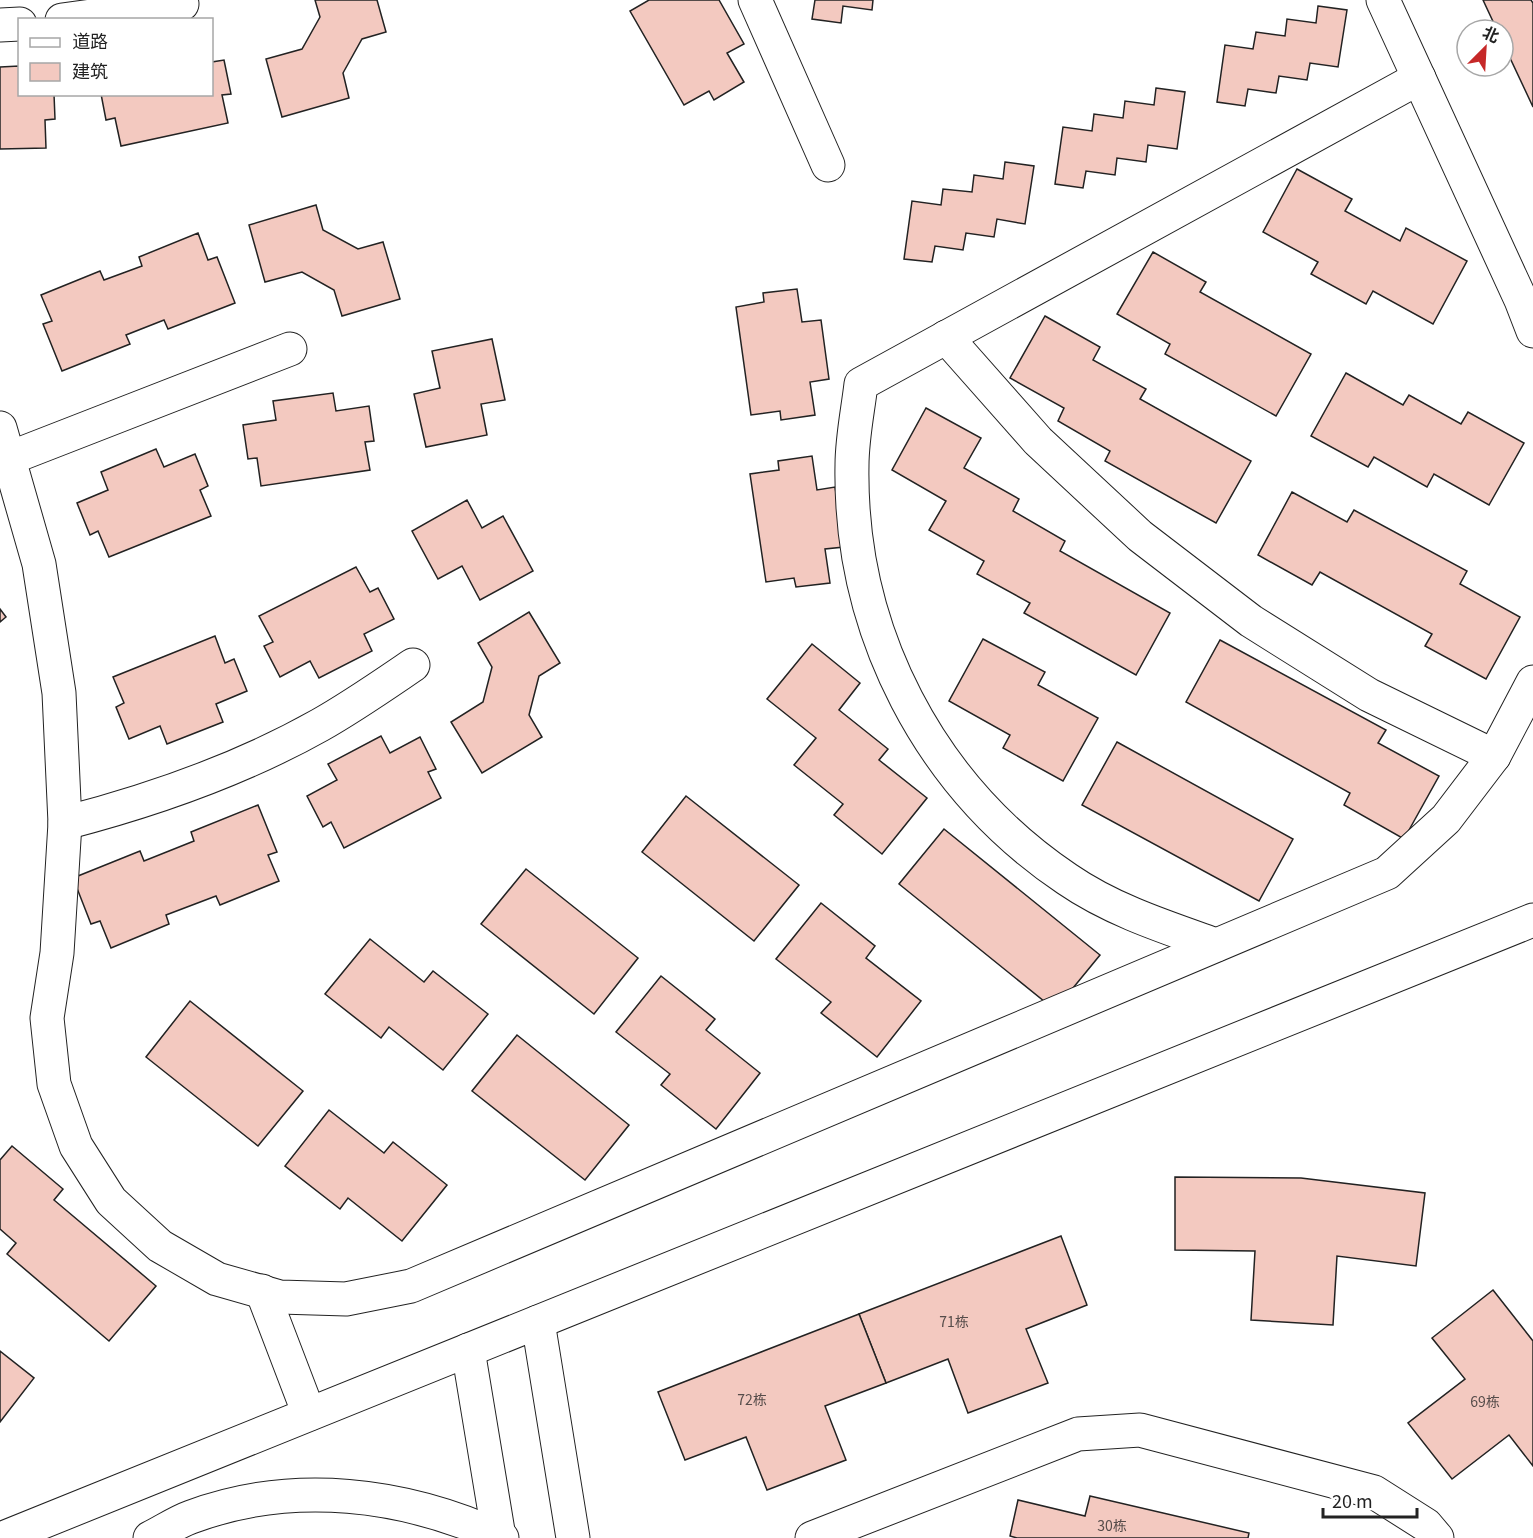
<svg xmlns="http://www.w3.org/2000/svg" width="1533" height="1538" font-family="Georgia,'Noto Sans SC',serif">
	<style>
		.building { fill: #f3c9c0; stroke: #222; stroke-width: 1.5 }
		.lines { fill: none; stroke-linecap: round; stroke-linejoin: round }
		.minor-casing { stroke: #222; stroke-width: 35 }
		.minor { stroke: #fff; stroke-width: 33 }
		.labels { text-anchor: middle; dominant-baseline: central; stroke-width: 4.5; stroke-linejoin: round; paint-order: stroke }
		.number-label { font-size: 14px; fill: #564c4a }
	</style>
	<rect width="100%" height="100%" fill="#fff"/>
	<!-- building -->
	<g class="building">
		<polygon points="315,0 377,0 386,32 362,39 343,73 349,98 282,117 266,59 302,49 320,17"/>
		<polygon points="649,0 719,0 744,44 727,53 744,82 714,100 709,91 684,105 630,11"/>
		<polygon points="815,0 873,0 872,10 843,6 841,23 812,19"/>
		<polygon points="1483,0 1531,0 1533,3 1533,107 1503,43 1503,30 1497,30"/>
		<polygon points="1318,6 1347,10 1338,67 1310,63 1307,80 1279,76 1276,93 1248,89 1245,106 1217,102 1225,45 1253,49 1256,32 1285,36 1287,19 1316,23"/>
		<polygon points="224,60 231,94 222,95 228,123 121,146 115,118 106,120 101,94 212,94 212,62"/>
		<polygon points="19,66 20,94 54,94 55,119 45,120 46,148 0,149 0,67"/>
		<polygon points="1156,88 1185,92 1177,149 1148,145 1146,162 1117,158 1115,175 1086,171 1083,188 1055,184 1063,127 1092,131 1094,114 1123,118 1125,101 1154,105"/>
		<polygon points="1005,162 1034,166 1025,224 997,219 994,237 966,233 963,250 935,246 932,262 904,259 912,201 941,205 943,189 972,192 974,175 1003,179"/>
		<polygon points="1297,169 1352,199 1345,211 1400,241 1406,228 1467,261 1433,324 1373,291 1366,304 1311,274 1318,262 1263,232"/>
		<polygon points="316,205 323,230 358,249 383,242 400,299 342,316 334,290 302,272 265,282 249,225"/>
		<polygon points="198,233 208,260 217,257 235,303 168,329 164,320 126,335 130,344 62,371 43,324 52,321 41,295 100,271 104,280 142,266 139,257"/>
		<polygon points="1153,252 1206,282 1200,292 1311,354 1276,416 1165,354 1170,344 1117,314"/>
		<polygon points="797,289 802,322 821,320 829,379 810,382 815,415 781,420 780,411 751,415 736,307 764,302 763,293"/>
		<polygon points="1045,316 1100,347 1093,360 1146,389 1140,399 1251,461 1216,523 1105,461 1110,451 1058,421 1064,408 1010,378"/>
		<polygon points="492,339 505,400 481,404 487,435 426,447 414,394 440,388 432,351"/>
		<polygon points="1346,373 1403,405 1409,395 1461,424 1468,412 1524,443 1489,505 1434,474 1427,487 1374,457 1368,467 1311,436"/>
		<polygon points="333,393 336,411 369,406 374,441 365,442 370,470 261,486 257,458 248,459 243,425 276,420 273,401"/>
		<polygon points="926,408 981,438 964,468 1019,499 1013,511 1065,541 1060,551 1170,613 1136,675 1024,613 1030,603 977,574 984,561 929,530 946,501 892,470"/>
		<polygon points="156,449 164,467 195,454 208,486 200,490 211,516 109,557 98,531 90,535 77,503 108,490 101,472"/>
		<polygon points="812,456 817,490 835,487 844,547 825,549 830,583 796,587 794,578 766,582 750,474 779,470 778,461"/>
		<polygon points="1292,492 1347,522 1354,510 1467,571 1460,584 1520,617 1486,679 1425,646 1432,634 1320,572 1312,585 1258,555"/>
		<polygon points="467,500 482,528 503,516 533,571 480,600 462,566 438,579 412,531"/>
		<polygon points="356,567 370,592 378,588 394,619 364,634 372,651 319,678 310,661 280,677 264,646 273,642 259,616"/>
		<polygon points="0,609 6,617 0,622"/>
		<polygon points="529,612 560,663 539,676 529,715 542,737 482,773 451,722 483,702 492,667 478,643"/>
		<polygon points="215,636 225,663 234,659 247,691 216,704 223,722 167,744 160,726 129,739 116,707 124,703 113,677"/>
		<polygon points="983,639 1045,672 1038,685 1098,718 1063,781 1003,748 1010,735 949,701"/>
		<polygon points="1220,640 1386,730 1378,743 1439,776 1404,839 1344,805 1350,793 1186,702"/>
		<polygon points="812,644 860,683 839,710 888,749 879,760 927,798 882,854 834,815 843,804 794,765 816,738 767,699"/>
		<polygon points="381,736 390,753 420,737 436,769 428,772 441,798 344,848 331,822 323,827 307,796 337,780 328,764"/>
		<polygon points="1117,742 1293,839 1259,901 1082,805"/>
		<polygon points="686,796 799,885 754,941 642,852"/>
		<polygon points="258,805 277,852 268,855 279,881 220,905 216,896 166,915 169,924 111,948 100,921 91,924 73,878 140,851 144,861 194,841 191,832"/>
		<polygon points="944,829 1100,955 1055,1010 899,884"/>
		<polygon points="526,869 638,958 594,1014 481,924"/>
		<polygon points="821,903 875,946 866,958 921,1001 877,1057 821,1013 831,1002 776,959"/>
		<polygon points="370,939 424,982 433,971 488,1014 443,1070 389,1027 381,1038 325,994"/>
		<polygon points="661,976 715,1019 706,1030 760,1073 716,1129 661,1085 670,1074 616,1032"/>
		<polygon points="190,1001 303,1091 258,1146 146,1057"/>
		<polygon points="517,1035 629,1125 585,1180 472,1091"/>
		<polygon points="329,1110 384,1153 393,1142 447,1185 402,1241 348,1198 340,1209 285,1166"/>
		<polygon points="12,1146 63,1189 54,1200 156,1286 109,1341 7,1254 16,1243 0,1229 0,1160"/>
		<polygon points="1175,1177 1301,1178 1425,1193 1416,1266 1337,1256 1333,1325 1251,1320 1255,1251 1175,1250"/>
		<polygon points="1061,1236 1087,1305 1026,1329 1048,1383 968,1413 948,1359 886,1383 859,1314"/>
		<polygon points="1493,1290 1533,1341 1533,1466 1509,1435 1452,1479 1408,1423 1465,1379 1432,1338"/>
		<polygon points="859,1314 886,1383 825,1406 846,1460 767,1490 746,1437 685,1460 658,1392"/>
		<polygon points="0,1351 34,1378 0,1422"/>
		<polygon points="1090,1496 1249,1533 1248,1538 1017,1538 1010,1536 1018,1500 1085,1516"/>
	</g>
	<g class="lines">
		<!-- minor casing -->
		<g class="minor-casing">
			<g id="minor">
				<polyline points="755,0 828,165"/>
				<polyline points="1383,0 1521,300 1533,331"/>
				<polyline points="62,20 182,4"/>
				<polyline points="0,25 20,24"/>
				<polyline points="946,337 1038,441 1140,536 1251,621 1369,695 1494,756"/>
				<polyline points="0,428 39,564 59,693 65,823 57,953 47,1018 54,1084 76,1146 111,1201 160,1246 217,1279 280,1297 346,1299 411,1286 1387,873 1446,819 1494,756 1533,682"/>
				<polyline points="10,458 290,349"/>
				<path d="M65,823C154,800 240,770 320,725C352,707 382,686 413,665"/>
				<path d="M1216,945C1165,927 1112,910 1067,879C929,786 849,631 852,465C852,438 858,410 861,384L1419,78"/>
				<polyline points="262,1291 309,1414"/>
				<polyline points="538,1322 573,1538"/>
				<polyline points="468,1350 499,1537"/>
				<polyline points="3,1538 1533,920"/>
				<path d="M150,1538C164,1531 177,1522 191,1517C293,1479 405,1493 502,1538"/>
				<polyline points="812,1538 1078,1434 1140,1430 1374,1492 1426,1525 1437,1538"/>
			</g>
		</g>
		<!-- minor -->
		<use href="#minor" class="minor"/>
	</g>
	<g class="labels">
		<!-- number labels -->
		<g class="number-label">
			<text x="954" y="1321">71栋</text>
			<text x="752" y="1399">72栋</text>
			<text x="1485" y="1401">69栋</text>
			<text x="1112" y="1525">30栋</text>
		</g>
	</g>
	<!-- legend -->
	<rect x="18" y="18" width="195" height="78" fill="#ffffff" stroke="#a7a7a7" stroke-width="1.5"/>
	<rect x="30" y="38" width="30" height="9" fill="#ffffff" stroke="#a7a7a7" stroke-width="1.5"/>
	<text x="72" y="48" font-size="18" fill="#222222">道路</text>
	<rect x="30" y="63" width="30" height="18" fill="#f3c9c0" stroke="#a7a7a7" stroke-width="1.5"/>
	<text x="72" y="78" font-size="18" fill="#222222">建筑</text>
	<!-- north arrow -->
	<g transform="translate(1485 48) rotate(24)"><circle r="28" fill="#ffffff" stroke="#a7a7a7" stroke-width="1.5"/>
	<path d="M0-4.5L10 22L0 15L-10 22Z" fill="#c62828"/>
	<text y="-9" font-size="16" font-weight="bold" text-anchor="middle" fill="#222222">北</text>
	</g>
	<!-- scale -->
	<path d="M1323 1508v9h94v-9" fill="none" stroke="#222222" stroke-width="3"/>
	<text x="1332" y="1508" font-size="18" fill="#222222" stroke="#ffffff" stroke-width="4.5" paint-order="stroke">20 m</text>
</svg>
